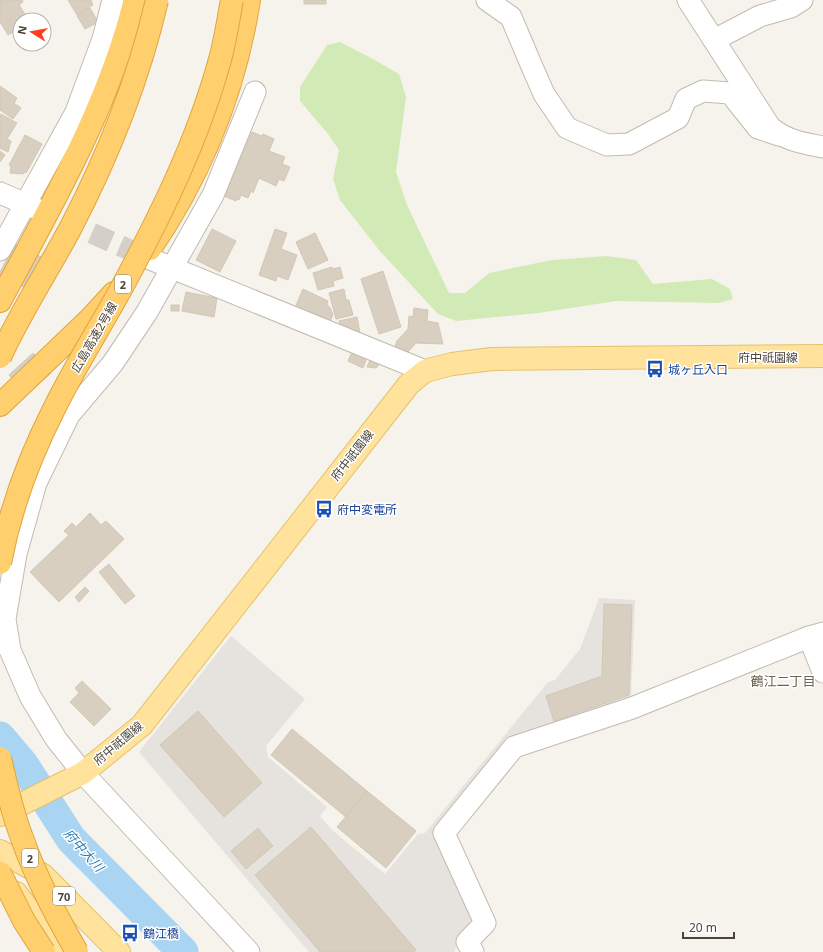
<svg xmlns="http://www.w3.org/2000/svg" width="823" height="952" font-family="'Noto Sans','Noto Sans JP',sans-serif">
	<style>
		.industrial { fill: #e6e2dd }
		.green { fill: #d2eab5 }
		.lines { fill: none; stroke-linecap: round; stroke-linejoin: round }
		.river { stroke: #a9d4f2; stroke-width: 31 }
		.building { fill: #d8cfc1; stroke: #d3c7b4 }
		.minor-tunnel { stroke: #d4d0c8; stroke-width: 21; stroke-dasharray: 21 10; stroke-linecap: butt }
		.minor-casing { stroke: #c2bbae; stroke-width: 23 }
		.major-casing { stroke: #e6c16a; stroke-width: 24 }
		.highway-casing { stroke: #e0a43c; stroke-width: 24 }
		.minor { stroke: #fff; stroke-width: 21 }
		.major { stroke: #ffe39c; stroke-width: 22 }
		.highway { stroke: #ffcf6e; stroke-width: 22 }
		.highway-bridge-casing { stroke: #e0a43c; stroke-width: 24; stroke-linecap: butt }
		.highway-bridge { stroke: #ffcf6e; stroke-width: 22 }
		.labels { text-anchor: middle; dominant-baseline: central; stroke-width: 3; stroke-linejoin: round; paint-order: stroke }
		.shield { fill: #fff; stroke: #817c74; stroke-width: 1 }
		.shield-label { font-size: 11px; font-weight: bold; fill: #4b4439 }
		.street-label { font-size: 12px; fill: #4b4439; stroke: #fff }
		.transit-label { font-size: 12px; fill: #164399; stroke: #fff; text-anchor: start }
		.neighbourhood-label { font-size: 13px; fill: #6e6250; stroke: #fff }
		.water-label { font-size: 13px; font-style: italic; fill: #2e7ab2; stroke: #fff }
	</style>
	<rect width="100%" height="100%" fill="#f6f3ec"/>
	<!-- industrial -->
	<polygon class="industrial" points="599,598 635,600 631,699 513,738 438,832 476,916 460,939 454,952 309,952 139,752 231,636 305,699 266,746 268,757 327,807 320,816 332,830 385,874 418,834 425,833 548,682 555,680 580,649"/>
	<!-- green -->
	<polygon class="green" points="340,42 371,58 399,74 406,97 396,172 407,205 449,293 465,293 489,273 552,260 607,256 636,260 653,284 712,279 730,289 733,299 719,303 616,301 538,313 456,321 438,314 379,250 340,200 333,179 339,150 328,134 300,101 300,87 327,45"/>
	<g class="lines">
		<!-- river -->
		<polyline class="river" points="0,737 23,764 71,839 183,952"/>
	</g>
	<!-- building -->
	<g class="building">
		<polygon points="0,0 22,0 23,2 19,5 29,20 20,20 20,28 8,35 0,22"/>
		<polygon points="68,0 91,0 93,5 77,15"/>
		<rect x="304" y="0" width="22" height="4"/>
		<polygon points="90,8 98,22 85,29 77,16"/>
		<polygon points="0,86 17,98 14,103 21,108 13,119 0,110"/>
		<polygon points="1,114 17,123 7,139 11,141 8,152 0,148 0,116"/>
		<polygon points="252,132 262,136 263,134 274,139 269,151 285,157 282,164 290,167 284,181 279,179 276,186 259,178 253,193 251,191 248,198 241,195 239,200 237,199 236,201 224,196"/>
		<polygon points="25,135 42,144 26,173 24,172 23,174 10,173 11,166 9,165"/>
		<polygon points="0,151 5,155 0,162"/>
		<polygon points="212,229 236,241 220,272 196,260"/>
		<polygon points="275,229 287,233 281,249 297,255 288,280 277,276 276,281 259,275"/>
		<polygon points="315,233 328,260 308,269 296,242"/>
		<polygon points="15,244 41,257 25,288 0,275 0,272"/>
		<polygon points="332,267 333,269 340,267 343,278 333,281 334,286 318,290 313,273"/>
		<polygon points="383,271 401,327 379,334 361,279"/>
		<polygon points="303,289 328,301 327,304 330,308 333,314 330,322 294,310"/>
		<polygon points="344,289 346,300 349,300 353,315 336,319 329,293"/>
		<polygon points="186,292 217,298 214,317 182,311"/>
		<rect x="171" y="305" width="8" height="6"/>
		<polygon points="414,308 428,310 427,321 438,323 443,344 416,343 406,354 394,349 397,341 408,329 409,316 413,317"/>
		<polygon points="357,317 360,333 352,336 342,331 339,321"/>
		<polygon points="33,353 51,373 26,395 9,375"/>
		<polygon points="351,354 366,360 363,368 348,361"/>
		<polygon points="370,360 380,364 376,368 367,367"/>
		<polygon points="90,513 101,525 106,521 124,539 59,602 30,572 69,535 64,531 72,523 76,527"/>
		<polygon points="109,564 135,596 125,604 99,572"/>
		<polygon points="85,587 89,591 79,602 75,597"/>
		<polygon points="604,604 632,605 629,695 554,721 546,696 602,676"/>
		<polygon points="82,681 111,709 94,726 70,702 79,693 75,688"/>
		<polygon points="198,711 262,783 224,817 160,745"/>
		<polygon points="292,729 367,791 346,817 271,755"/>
		<polygon points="367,791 416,831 386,868 337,827"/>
		<polygon points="311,827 416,950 413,952 320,952 255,875"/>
		<polygon points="258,828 273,846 246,869 231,851"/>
	</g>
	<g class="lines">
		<!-- minor-tunnel -->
		<polyline class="minor-tunnel" points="35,208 148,258"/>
		<!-- minor casing -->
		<g class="minor-casing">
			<g id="minor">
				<polyline points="487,0 511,17 530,62 544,94 567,128 607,145 629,144 678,118 686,99 703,91 730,93 758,128 779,135"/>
				<path d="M688,0L770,127C787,141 802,143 823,147"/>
				<polyline points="714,40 760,16 791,7 802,0"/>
				<polyline points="0,193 35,208"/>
				<polyline points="0,250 76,112 103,39 113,0"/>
				<polyline points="148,258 425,371"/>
				<polyline points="809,637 823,672"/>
				<polyline points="249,952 83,773 56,739 30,696 10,650 5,619 16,554 36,483 69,415 113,363 147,312 213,195 255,92"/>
				<polyline points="473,952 467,942 485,923 444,833 514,747 632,708 809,637 823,633"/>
			</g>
		</g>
		<!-- major casing -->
		<g class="major-casing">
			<g id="major">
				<polyline points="0,815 83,773 142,725 409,384 425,371 452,364 492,359 823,356"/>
				<polyline points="0,851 43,875 119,952"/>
				<polyline points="16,893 62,952"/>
			</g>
		</g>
		<!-- highway casing -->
		<g class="highway-casing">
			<g id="highway">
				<path d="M150,249C201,174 235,90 249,0"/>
				<path d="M0,301C52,204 108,108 135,0"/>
				<polyline points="0,405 90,319 114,293"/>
			</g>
		</g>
		<!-- minor -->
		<use href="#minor" class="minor"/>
		<!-- major -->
		<use href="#major" class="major"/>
		<!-- highway -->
		<use href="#highway" class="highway"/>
		<!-- highway-bridge casing -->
		<g class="highway-bridge-casing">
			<g id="highway-bridge">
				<path d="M0,357C20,313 47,272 70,229C107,158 139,78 157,0"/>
				<path d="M0,563C10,510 29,458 54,409C74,368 99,329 121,289C160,217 197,142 219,63C225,43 228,21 232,0"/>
				<path d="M0,758C6,785 12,812 22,838C36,878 56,915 77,952"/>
				<polyline points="0,873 24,921 44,952"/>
			</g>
		</g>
		<!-- highway-bridge -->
		<use href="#highway-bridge" class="highway-bridge"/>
	</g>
	<!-- icons -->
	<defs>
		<g id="bus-bare" transform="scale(1.38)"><path d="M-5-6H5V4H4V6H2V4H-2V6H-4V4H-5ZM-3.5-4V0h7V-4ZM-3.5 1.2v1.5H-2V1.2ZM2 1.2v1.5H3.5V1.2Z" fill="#1a4fb4" stroke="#fff" stroke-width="2.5" paint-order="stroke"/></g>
	</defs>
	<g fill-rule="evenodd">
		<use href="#bus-bare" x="655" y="369"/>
		<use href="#bus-bare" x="324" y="509"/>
		<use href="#bus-bare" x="130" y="933"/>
	</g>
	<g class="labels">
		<!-- shield labels -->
		<g class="shield">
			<rect x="115" y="275" width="16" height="18" rx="3"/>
			<rect x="22" y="849" width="16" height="18" rx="3"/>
			<rect x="53" y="887" width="22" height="18" rx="3"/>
		</g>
		<g class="shield-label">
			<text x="123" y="284">2</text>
			<text x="30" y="858">2</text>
			<text x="64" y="896">70</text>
		</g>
		<!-- street labels -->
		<g class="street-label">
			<text transform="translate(94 337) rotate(-60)">広島高速2号線</text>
			<text x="768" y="357">府中祇園線</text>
			<text transform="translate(352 455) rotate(-52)">府中祇園線</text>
			<text transform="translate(118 743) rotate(-40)">府中祇園線</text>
		</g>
		<!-- transit labels -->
		<g class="transit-label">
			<text x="668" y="369">城ヶ丘入口</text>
			<text x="337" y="509">府中変電所</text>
			<text x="143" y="933">鶴江橋</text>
		</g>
		<!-- neighbourhood labels -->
		<g class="neighbourhood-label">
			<text x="783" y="681">鶴江二丁目</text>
		</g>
		<!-- water labels -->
		<g class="water-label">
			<text transform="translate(84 850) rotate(48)">府中大川</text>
		</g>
	</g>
	<!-- north arrow -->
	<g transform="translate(32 32) rotate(281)"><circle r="19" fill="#ffffff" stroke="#b7b4b0"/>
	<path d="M0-3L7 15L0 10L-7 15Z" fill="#fc3f1d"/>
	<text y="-6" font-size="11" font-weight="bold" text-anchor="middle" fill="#4b4439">N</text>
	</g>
	<!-- scale -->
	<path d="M683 932v6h51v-6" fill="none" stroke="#4b4439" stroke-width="2"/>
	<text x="689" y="932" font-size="12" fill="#4b4439" stroke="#ffffff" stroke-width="3" paint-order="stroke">20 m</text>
</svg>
